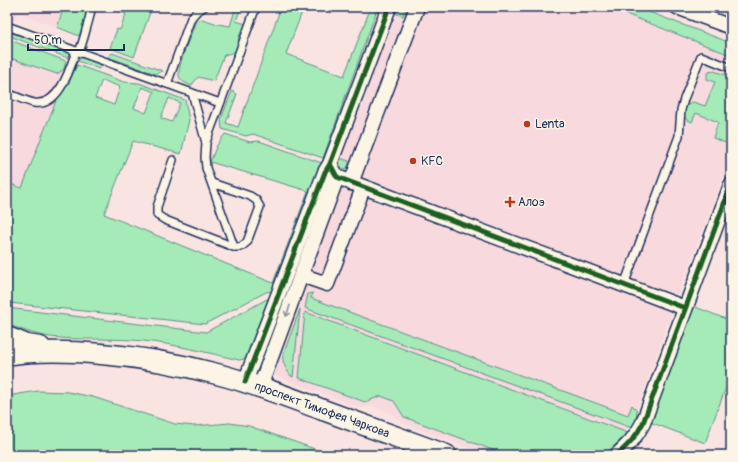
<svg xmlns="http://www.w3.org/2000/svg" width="738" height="462" font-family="Pangolin,sans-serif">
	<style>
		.built { fill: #f8d9de }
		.green { fill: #a4ebb7; stroke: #608d8a; fill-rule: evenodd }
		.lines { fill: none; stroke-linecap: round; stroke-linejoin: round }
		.lane-casing { stroke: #1b2f5e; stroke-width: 10 }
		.street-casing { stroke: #1b2f5e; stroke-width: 17 }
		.secondary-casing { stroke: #1b2f5e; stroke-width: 23 }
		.lane { stroke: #fcf5e5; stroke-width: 7 }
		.street { stroke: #fcf5e5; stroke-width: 14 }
		.secondary { stroke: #fcf5e5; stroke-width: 20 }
		.cycleway-casing { stroke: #fcf5e5; stroke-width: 8 }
		.cycleway { stroke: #1b5e20; stroke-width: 5 }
		.oneway { stroke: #8c92a2 }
		.poi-dot { fill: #c8321e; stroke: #fcf5e5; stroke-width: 1.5 }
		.labels { text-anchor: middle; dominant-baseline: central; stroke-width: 3; stroke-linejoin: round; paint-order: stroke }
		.poi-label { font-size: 12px; fill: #1b2f5e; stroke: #fcf5e5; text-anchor: start }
		.street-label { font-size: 12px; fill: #1b2f5e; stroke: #fcf5e5 }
	</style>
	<rect width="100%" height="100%" fill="#fae4e1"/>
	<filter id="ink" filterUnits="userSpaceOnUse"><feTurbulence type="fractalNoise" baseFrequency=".025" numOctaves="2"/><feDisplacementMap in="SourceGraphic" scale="8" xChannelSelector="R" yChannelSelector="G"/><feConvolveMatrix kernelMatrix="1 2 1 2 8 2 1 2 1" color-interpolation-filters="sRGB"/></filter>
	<g filter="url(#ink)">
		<!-- built -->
		<g class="built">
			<polygon points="7,7 64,7 57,27 18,13 14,21 7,18"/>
			<polygon points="378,7 608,7 729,55 731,52 731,155 679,292 644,389 637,410 636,420 630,434 609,455 488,455 402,423 390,413 373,406 361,408 241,363 249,357 252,352 322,163"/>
			<polygon points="7,39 77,65 70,81 56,101 40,141 22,188 7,183"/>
		</g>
		<!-- green -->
		<g class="green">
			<polygon points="64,7 86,7 85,21 79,36 57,27"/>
			<polygon points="107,7 152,7 134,57 110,48 117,29 120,30 126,14"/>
			<path d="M236,7H241L236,21L246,24L243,32H241L238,39L240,44C238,52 232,53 224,55L214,81L198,77L191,86C186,83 181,82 179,76C177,67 192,32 196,21L202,19L218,24L230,26Z"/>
			<polygon points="281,7 304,7 286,54 344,76 371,7 378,7 323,158 253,134 246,136 222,129 221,119 232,91 237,94 226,123 238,127"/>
			<polygon points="395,7 407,7 403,16 394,13 339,158 349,161 349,164 347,168 343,170 339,168 337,162"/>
			<polygon points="608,7 649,7 649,12 731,43 731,52 730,55"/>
			<polygon points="7,31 66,52 68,56 68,58 7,35"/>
			<polygon points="7,39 66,61 64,69 57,74 7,57"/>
			<polygon points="112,53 163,71 156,74 108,57"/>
			<polygon points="80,58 84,58 101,64 99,69 78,61"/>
			<path d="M77,65L124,82L139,83L185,100L189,120L181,154L133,141L104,214L273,283L308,191L210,162L217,145L225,134L250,142L259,141L322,163L274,291L266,292L205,324L9,303L7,300V183L22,188L40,141L56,101L70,81ZM102,80L120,87L114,105L95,98ZM142,87L154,92L146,113L134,108ZM169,98L180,103L172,122L161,118Z"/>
			<path d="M714,71L731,77V145L713,138L718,122L696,113L692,122L686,119L683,115C685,108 687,104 693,102L705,106L715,82L707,79V75L709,72Z"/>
			<polygon points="313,293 311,298 628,415 632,405 637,410 636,420 632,428 305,308 308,294"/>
			<path d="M269,298L270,299L249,354L245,359L239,360C208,353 175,344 143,341C116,338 88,340 60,338C42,337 24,331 7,324V308L206,332Z"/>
			<polygon points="693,306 731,321 731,374 705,443 650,422"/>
			<path d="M300,309L293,377L291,376C286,369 282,363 283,355Z"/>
			<polygon points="305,312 628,433 604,455 506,455 404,417 394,401 381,396 365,402 299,378"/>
			<polygon points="38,391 68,392 93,397 175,424 194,426 230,423 249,426 332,455 7,455 7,396"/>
		</g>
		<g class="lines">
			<!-- lane casing -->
			<g class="lane-casing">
				<g id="lane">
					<polyline points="7,26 220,103"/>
					<path d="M79,52C82,45 84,37 86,30C88,22 91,15 91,7"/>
					<polyline points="167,84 191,18 197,11 204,7"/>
					<path d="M7,93C15,96 25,101 34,103C59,107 70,69 76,51"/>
					<polyline points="192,93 206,143 205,157 206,168 234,247"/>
					<polyline points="206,142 256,7"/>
					<polyline points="173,160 157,207 157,215 165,220 234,247 241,247 247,242 260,207 256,200 250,196 212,183"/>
					<polyline points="624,285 679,136 681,110 684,99 701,56 731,68"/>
				</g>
			</g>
			<!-- street casing -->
			<g class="street-casing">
				<g id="street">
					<polyline points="677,7 731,27"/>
					<polyline points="330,164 337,177 685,308"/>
					<polyline points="351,183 417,7"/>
					<polyline points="301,275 327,284 363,188"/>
					<polyline points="245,382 325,172 330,164 333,156 389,7"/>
					<polyline points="260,387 337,177"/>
					<path d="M617,455C628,445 636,437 643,423L731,185"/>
				</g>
			</g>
			<!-- secondary casing -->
			<g class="secondary-casing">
				<g id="secondary">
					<polyline points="7,337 27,345 40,347"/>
					<path d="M7,355C38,350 69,351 101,354C140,357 179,364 217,374C253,383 288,397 323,410C364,425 405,440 446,455"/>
				</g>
			</g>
			<!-- lane -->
			<use href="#lane" class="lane"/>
			<!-- street -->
			<use href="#street" class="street"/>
			<!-- secondary -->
			<use href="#secondary" class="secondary"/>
			<!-- cycleway casing -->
			<g class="cycleway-casing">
				<g id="cycleway">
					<polyline points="330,164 337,177 685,308"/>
					<polyline points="245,382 325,172 330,164 333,156 389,7"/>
					<path d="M617,455C628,445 636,437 643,423L731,185"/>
				</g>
			</g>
			<!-- cycleway -->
			<use href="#cycleway" class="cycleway"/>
		</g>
		<!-- one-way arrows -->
		<defs><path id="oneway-shaft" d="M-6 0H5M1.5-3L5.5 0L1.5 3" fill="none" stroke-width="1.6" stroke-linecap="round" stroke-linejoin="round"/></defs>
		<use class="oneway" href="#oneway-shaft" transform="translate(288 311) rotate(110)"/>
	</g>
	<!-- markers -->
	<g class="poi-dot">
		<circle cx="527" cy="124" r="4"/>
		<circle cx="413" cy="161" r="4"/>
		<path d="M508 196h4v4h4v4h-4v4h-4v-4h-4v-4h4z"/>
	</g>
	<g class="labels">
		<!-- poi labels -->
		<g class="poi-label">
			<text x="535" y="124">Lenta</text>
			<text x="421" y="161">KFC</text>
			<text x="518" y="202">Алоэ</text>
		</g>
		<!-- street labels -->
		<g class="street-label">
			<text transform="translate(322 410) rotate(20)">проспект Тимофея Чаркова</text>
		</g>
	</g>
	<!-- margin -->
	<rect width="738" height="462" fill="none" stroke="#fcf5e5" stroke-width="24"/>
	<rect x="12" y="12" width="714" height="438" fill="none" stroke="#1b2f5e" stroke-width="1.5" filter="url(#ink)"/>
	<!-- scale -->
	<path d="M28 44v6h96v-6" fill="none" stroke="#1b2f5e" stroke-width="2"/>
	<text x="34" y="44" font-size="12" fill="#1b2f5e" stroke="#fcf5e5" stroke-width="3" paint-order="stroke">50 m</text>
</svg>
